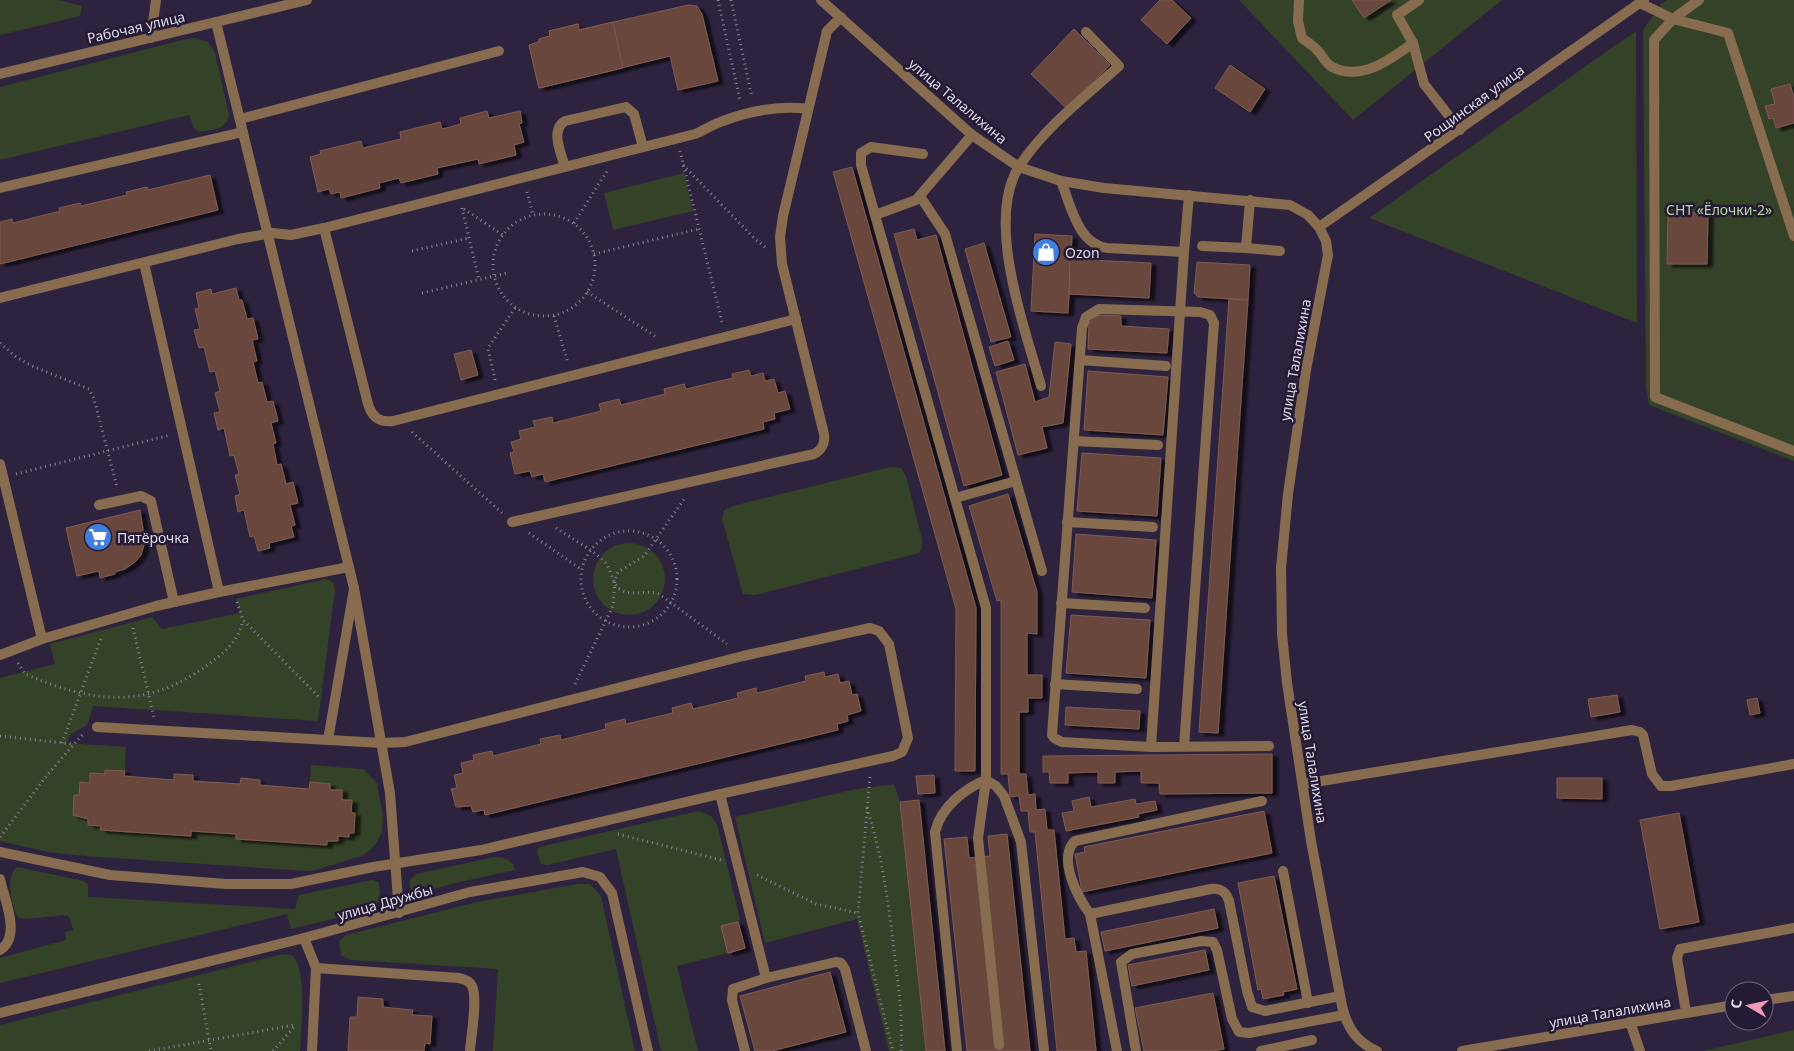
<svg xmlns="http://www.w3.org/2000/svg" width="1794" height="1051" font-family="'Noto Sans',sans-serif">
	<style>
		.green { fill: #344228 }
		.building { fill: #69463d; stroke: #7f5b52; filter: url(#shadow) }
		.lines { fill: none; stroke-linecap: round; stroke-linejoin: round }
		.path { stroke: #8b8399; stroke-width: 3; stroke-dasharray: 1 4; stroke-linecap: butt }
		.service { stroke: #886c4f; stroke-width: 10 }
		.minor { stroke: #886c4f; stroke-width: 10 }
		.labels { text-anchor: middle; dominant-baseline: central; stroke-width: 5; stroke-linejoin: round; paint-order: stroke }
		.street-label { font-size: 14px; fill: #dfd9eb; stroke: #241a34 }
		.park-label { font-size: 14px; fill: #b5d898; stroke: #241a34 }
		.poi-label { font-size: 14px; fill: #dfd9eb; stroke: #241a34; text-anchor: start }
	</style>
	<defs>
		<filter id="shadow"><feDropShadow dx="5.5" dy="3" stdDeviation="1" flood-color="#0009"/></filter>
	</defs>
	<rect width="100%" height="100%" fill="#2e233e"/>
	<!-- green -->
	<g class="green">
		<polygon points="0,0 59,0 82,6 80,16 0,35"/>
		<polygon points="1239,0 1502,0 1353,120"/>
		<polygon points="1667,0 1794,0 1794,461 1649,405 1646,387 1643,30 1661,4"/>
		<polygon points="1636,31 1637,323 1369,218"/>
		<path d="M195,38L208,42L215,53L229,115C227,130 210,131 198,131L194,128L189,115L0,160V87L182,40Z"/>
		<polygon points="684,173 693,211 613,230 604,193"/>
		<polygon points="890,467 901,468 906,476 922,539 922,547 919,553 755,595 743,594 722,519 724,510 733,506"/>
		<circle cx="629" cy="579" r="36"/>
		<polygon points="326,579 333,582 335,590 318,721 93,706 87,725 70,735 67,743 126,747 125,771 105,770 105,774 91,774 90,783 80,782 79,795 74,795 73,815 77,816 77,818 88,819 101,826 101,830 191,836 191,831 338,841 338,836 349,837 349,833 354,833 355,813 351,813 352,800 342,800 342,791 330,790 329,784 310,782 311,765 363,769 377,783 383,817 382,832 375,845 364,855 316,870 307,871 85,856 48,852 0,841 0,678 55,664 50,644 152,617 162,629 240,613 236,599"/>
		<polygon points="894,784 900,802 926,1051 889,1051 857,919 765,943 735,817 852,790"/>
		<polygon points="698,811 711,816 717,824 740,919 738,922 721,927 728,953 677,966 698,1051 661,1051 616,849 547,865 541,864 537,851 539,847"/>
		<path d="M495,857C504,857 514,861 515,870L455,883L416,894L410,888V880L416,874Z"/>
		<path d="M17,867L84,881L88,884V897L295,909L299,895L372,880L378,882C382,894 380,903 370,910L291,929L287,914L0,983V958L66,940L65,932L73,930L70,918L66,915L26,919L18,917C11,906 5,876 17,867Z"/>
		<polygon points="577,884 590,884 601,896 635,1051 493,1051 498,969 350,960 341,955 339,941 346,935 477,902"/>
		<path d="M279,955C283,955 287,954 291,955C308,963 301,1034 300,1051H0V1025Z"/>
		<polygon points="1794,1030 1794,1051 1703,1051"/>
	</g>
	<!-- building -->
	<g class="building">
		<polygon points="1160,0 1172,0 1191,18 1167,44 1141,20"/>
		<polygon points="1352,0 1391,0 1364,18"/>
		<polygon points="688,5 697,6 702,14 718,81 678,90 670,56 539,88 529,45 539,42 539,39 550,36 549,31 578,24 579,30"/>
		<polygon points="613,22 623,68 539,88 529,45 539,42 539,39 550,36 549,31 578,24 579,30"/>
		<polygon points="1074,29 1110,65 1067,109 1031,74"/>
		<polygon points="1230,65 1265,89 1250,112 1215,88"/>
		<polygon points="1790,84 1794,97 1794,123 1776,128 1773,118 1769,119 1765,106 1775,104 1771,89"/>
		<polygon points="487,111 489,118 520,111 522,123 519,124 524,142 514,145 516,155 479,164 478,159 437,168 438,174 401,183 399,178 379,183 380,188 341,198 340,192 331,194 329,189 318,192 310,157 321,154 320,151 361,141 363,148 401,139 400,132 440,122 442,129 461,124 460,118"/>
		<polygon points="852,167 976,608 975,771 955,771 956,609 833,172"/>
		<polygon points="210,175 218,210 0,264 0,222 12,219 13,223 60,211 59,208 80,203 81,206 127,195 126,192 147,187 148,190"/>
		<polygon points="1668,212 1708,213 1707,264 1667,264"/>
		<polygon points="914,229 917,240 936,235 1002,475 964,486 894,234"/>
		<polygon points="1035,234 1072,236 1068,313 1031,311"/>
		<polygon points="984,243 1011,337 991,342 965,249"/>
		<polygon points="1070,259 1151,263 1149,298 1069,294"/>
		<polygon points="1197,262 1250,265 1248,300 1198,297 1194,293"/>
		<polygon points="236,288 239,300 242,300 247,319 253,318 258,339 252,340 257,361 253,362 258,383 262,382 267,402 273,401 278,421 271,423 276,443 273,444 277,465 281,464 286,484 293,482 298,503 290,505 295,525 291,526 294,537 269,543 270,548 258,551 254,536 250,537 244,510 238,512 235,496 240,494 235,475 239,474 234,455 230,456 224,428 218,430 214,413 220,412 215,393 220,391 215,371 210,372 204,347 199,348 194,330 200,329 195,309 199,308 196,293 211,289 212,294"/>
		<polygon points="1229,299 1248,300 1218,733 1199,732"/>
		<polygon points="1098,315 1121,316 1121,326 1169,329 1167,353 1088,349 1089,323"/>
		<polygon points="1008,341 1014,360 995,366 989,347"/>
		<polygon points="1055,342 1071,344 1063,423 1042,427 1047,448 1018,455 996,372 1025,364 1035,402 1049,397"/>
		<polygon points="471,350 478,375 461,380 454,354"/>
		<polygon points="749,370 751,376 763,373 765,381 774,379 778,393 785,391 790,409 774,413 775,419 763,422 764,429 545,482 543,474 532,477 530,471 515,474 510,453 514,452 511,442 521,439 519,431 535,427 533,421 552,417 553,423 601,411 599,404 619,399 621,405 665,394 664,389 684,384 686,389 733,378 732,374"/>
		<polygon points="1088,371 1168,377 1163,435 1084,430"/>
		<polygon points="1082,453 1161,458 1157,516 1077,511"/>
		<polygon points="1008,494 1037,592 1037,634 1027,633 1027,675 1042,675 1042,698 1028,698 1028,712 1019,712 1019,774 1026,774 1028,795 1035,794 1036,810 1045,809 1047,830 1054,830 1065,939 1074,938 1076,952 1086,951 1096,1051 1057,1051 1035,832 1030,832 1028,811 1021,811 1019,796 1010,797 1008,774 1001,774 1001,600 997,601 969,506"/>
		<polygon points="140,510 145,542 141,555 135,562 125,569 115,572 115,574 100,578 99,571 77,576 66,528"/>
		<polygon points="1076,534 1156,540 1152,598 1072,592"/>
		<polygon points="1071,615 1150,620 1146,678 1066,673"/>
		<polygon points="824,672 825,677 838,674 840,683 849,681 852,695 857,694 861,711 847,715 848,721 837,724 838,730 485,815 484,810 473,812 471,806 456,807 451,789 457,788 454,775 463,773 461,763 474,760 473,755 492,751 493,756 541,744 540,739 560,735 561,740 606,729 605,724 625,719 626,724 673,713 672,708 691,703 693,709 738,698 737,693 756,688 757,693 806,681 805,676"/>
		<polygon points="1617,695 1620,712 1591,717 1588,699"/>
		<polygon points="1757,698 1760,713 1750,715 1747,700"/>
		<polygon points="1066,707 1140,711 1139,729 1065,725"/>
		<polygon points="1272,754 1272,793 1160,794 1159,783 1141,783 1141,771 1115,772 1115,783 1098,783 1098,772 1068,773 1068,783 1050,783 1049,772 1043,772 1043,756"/>
		<polygon points="105,770 125,771 124,776 174,780 174,774 193,775 193,781 240,784 241,778 260,780 260,785 309,789 310,782 330,784 330,790 342,790 342,800 352,800 351,813 355,813 354,833 349,833 349,837 338,836 338,841 327,841 327,845 236,839 236,834 191,831 191,836 100,830 101,826 88,825 88,819 73,815 74,795 79,795 80,782 90,783 90,773 105,774"/>
		<polygon points="934,775 935,793 918,794 916,776"/>
		<polygon points="1557,778 1602,778 1602,799 1557,798"/>
		<polygon points="1089,797 1091,807 1135,799 1136,804 1155,801 1157,810 1138,814 1139,817 1066,831 1062,813 1074,811 1072,801"/>
		<polygon points="919,800 945,1051 926,1051 900,802"/>
		<polygon points="1264,811 1272,853 1082,892 1075,854 1085,852 1084,847"/>
		<polygon points="1679,813 1699,922 1660,929 1640,820"/>
		<polygon points="1007,834 1030,1051 967,1051 944,839 967,837 969,858 990,856 988,836"/>
		<polygon points="1274,876 1297,989 1283,992 1284,995 1263,999 1261,989 1258,990 1238,883"/>
		<polygon points="1214,909 1218,928 1105,951 1101,932"/>
		<polygon points="738,922 745,948 728,953 721,926"/>
		<polygon points="738,922 745,948 728,953 721,926"/>
		<polygon points="1205,950 1209,970 1132,986 1128,965"/>
		<polygon points="830,972 846,1032 772,1051 755,1051 740,996"/>
		<polygon points="1213,993 1224,1049 1213,1051 1144,1051 1135,1008"/>
		<polygon points="358,997 383,999 383,1007 413,1010 412,1015 432,1016 430,1044 425,1043 424,1051 348,1051 350,1017 357,1017"/>
	</g>
	<g class="lines">
		<!-- path -->
		<g class="path">
			<polyline points="718,0 740,100"/>
			<polyline points="731,0 752,97"/>
			<polyline points="680,151 722,322"/>
			<polyline points="683,165 756,240 765,247"/>
			<polyline points="527,192 533,215"/>
			<polyline points="462,208 479,280"/>
			<polyline points="464,209 503,235"/>
			<circle cx="544" cy="265" r="51"/>
			<polyline points="574,223 607,171"/>
			<polyline points="412,251 469,238"/>
			<polyline points="594,254 699,229"/>
			<polyline points="587,292 658,338"/>
			<polyline points="422,293 507,273"/>
			<polyline points="554,316 568,363"/>
			<polyline points="0,343 16,357 32,366 89,389 94,399 117,487"/>
			<polyline points="495,380 488,348 515,308"/>
			<polyline points="412,432 502,513"/>
			<polyline points="16,474 170,435"/>
			<path d="M556,528C572,539 590,548 604,561C613,570 610,583 621,590C633,597 647,589 659,594L727,644"/>
			<circle cx="629" cy="579" r="48"/>
			<polyline points="529,533 582,570"/>
			<polyline points="237,602 243,620 320,698"/>
			<polyline points="133,628 154,717"/>
			<path d="M18,663L25,674C91,702 144,711 206,666C223,654 239,641 243,620"/>
			<polyline points="575,684 613,606 615,579 618,572 644,556 685,498"/>
			<polyline points="0,736 72,744"/>
			<polyline points="62,743 101,638"/>
			<polyline points="870,777 858,913 893,1051"/>
			<path d="M867,808C883,858 889,907 895,959C899,990 903,1020 901,1051"/>
			<polyline points="618,834 721,860"/>
			<polyline points="0,837 48,774 84,733"/>
			<polyline points="757,875 816,904 858,913"/>
			<polyline points="199,984 211,1051"/>
			<polyline points="149,1051 295,1025"/>
			<polyline points="273,1051 296,1025"/>
		</g>
		<!-- service -->
		<g class="service">
			<path d="M1299,0L1298,21L1302,38C1307,42 1313,45 1317,50C1322,55 1326,64 1332,67C1361,82 1391,59 1413,43L1397,15L1419,0"/>
			<polyline points="1640,3 1673,19 1699,0"/>
			<polyline points="151,38 156,0"/>
			<polyline points="1413,43 1424,84 1460,130"/>
			<polyline points="240,119 499,51"/>
			<polyline points="972,135 916,200 875,215 986,608 986,780 978,838 999,1045"/>
			<path d="M565,167C561,153 550,130 565,121L626,107L634,114L643,147"/>
			<path d="M1061,181C1071,206 1078,245 1108,248L1184,252L1189,195"/>
			<polyline points="0,188 243,132"/>
			<polyline points="920,196 945,234 1042,571"/>
			<polyline points="875,215 861,165 861,153 871,147 923,154"/>
			<path d="M324,228L368,404C372,417 379,423 393,421L796,319"/>
			<polyline points="1794,236 1728,33 1673,19 1654,40 1655,397 1794,451"/>
			<polyline points="1202,246 1246,248 1250,200"/>
			<polyline points="1246,248 1280,251"/>
			<polyline points="144,263 219,592 349,567"/>
			<path d="M0,298L238,239L273,233L291,235L324,228L695,134C705,130 713,124 723,121C749,111 781,105 808,109"/>
			<polyline points="1080,360 1166,366"/>
			<path d="M1041,386C1025,328 984,219 1020,165C1046,126 1085,97 1119,66L1086,32"/>
			<polyline points="1074,441 1158,445"/>
			<polyline points="0,464 42,639 0,655"/>
			<polyline points="955,498 1016,481"/>
			<polyline points="99,505 141,496 151,501 174,602"/>
			<path d="M512,522L814,454C823,449 825,443 824,434L782,264L780,237L783,216L827,31L841,17"/>
			<polyline points="1067,522 1153,527"/>
			<polyline points="1061,603 1145,608"/>
			<polyline points="42,639 156,606 219,592"/>
			<polyline points="1055,684 1137,689"/>
			<polyline points="328,740 354,589"/>
			<polyline points="1151,747 1184,252"/>
			<polyline points="1184,747 1214,323 1210,315 1200,312 1099,309 1086,317 1082,328 1052,735 1054,738 1062,742 1151,747 1269,746"/>
			<polyline points="1303,784 1632,730 1640,732 1643,735 1652,774 1661,786 1671,786 1794,764"/>
			<polyline points="720,794 766,978"/>
			<polyline points="0,852 110,875 226,884 291,884 373,867 481,850 720,794 893,756 902,752 908,738 889,644 879,631 870,628 743,656 405,742 382,743 97,727"/>
			<polyline points="1283,871 1308,1003"/>
			<path d="M0,879C4,899 22,936 0,950"/>
			<path d="M1090,914C1078,898 1057,858 1075,841L1262,801"/>
			<polyline points="304,938 316,968 312,1051"/>
			<path d="M316,968L459,978C464,979 470,981 472,986C478,998 471,1036 470,1051"/>
			<polyline points="1686,1012 1677,958 1680,949 1794,928"/>
			<polyline points="1630,1022 1640,1051"/>
			<polyline points="745,1051 732,1000 733,989 766,978 836,962 841,963 845,969 866,1051"/>
			<path d="M957,1051L935,832C941,807 964,789 986,780L996,786L1004,796L1021,842L1044,1051"/>
			<path d="M1117,1051L1090,914L1211,889C1221,888 1226,892 1229,901L1247,991L1252,1007L1265,1011L1340,996"/>
			<polyline points="1136,1051 1121,962 1132,954 1201,941 1213,942 1217,950 1232,1019 1239,1032 1249,1033 1344,1015"/>
			<polyline points="1261,1051 1312,1040"/>
		</g>
		<!-- minor -->
		<g class="minor">
			<path d="M821,0L972,135L1019,167L1061,181L1104,188L1290,205L1308,215L1319,227L1326,241L1328,255L1306,370L1288,494L1281,568L1282,634L1287,683L1311,841L1342,1006C1347,1027 1356,1042 1377,1051"/>
			<polyline points="216,22 354,588 390,793 399,913"/>
			<polyline points="0,74 307,0"/>
			<polyline points="1319,227 1644,0"/>
			<polyline points="1764,1000 1794,996"/>
			<polyline points="0,1013 304,938 470,892 583,872 600,877 612,893 648,1051"/>
			<polyline points="1462,1051 1734,1005"/>
		</g>
	</g>
	<!-- icons -->
	<defs>
		<g id="shop-disc" transform="scale(1.4375)"><circle r="9.5" fill="#3f7fe0" stroke="#241a34"/><path d="M-5-2.5h2.3a2.7 3.5 0 0 1 5.4 0H5L5.5 6h-11ZM-1.5-2.5h3a1.5 2.3 0 0 0-3 0Z" fill="#fff"/></g>
		<g id="supermarket-disc" transform="scale(1.4375)"><circle r="9.5" fill="#3f7fe0" stroke="#241a34"/><path d="M-6-5.5h2.5l.6 2H6L4.5 2H-2.5L-4.4-4H-6ZM-1.5 3.2a1.3 1.3 0 1 0 .1 0ZM3 3.2a1.3 1.3 0 1 0 .1 0Z" fill="#fff"/></g>
	</defs>
	<g fill-rule="evenodd">
		<use href="#shop-disc" x="1046" y="252"/>
		<use href="#supermarket-disc" x="98" y="537"/>
	</g>
	<g class="labels">
		<!-- street labels -->
		<g class="street-label">
			<text transform="translate(136 27) rotate(-13)">Рабочая улица</text>
			<text transform="translate(958 101) rotate(40)">улица Талалихина</text>
			<text transform="translate(1474 103) rotate(-36)">Рощинская улица</text>
			<text transform="translate(1295 360) rotate(-80)">улица Талалихина</text>
			<text transform="translate(1313 762) rotate(81)">улица Талалихина</text>
			<text transform="translate(385 902) rotate(-16)">улица Дружбы</text>
			<text transform="translate(1610 1012) rotate(-10)">улица Талалихина</text>
		</g>
		<!-- park labels -->
		<g class="park-label">
			<text x="1719" y="209">СНТ «Ёлочки-2»</text>
		</g>
		<!-- poi labels -->
		<g class="poi-label">
			<text x="1065" y="252">Ozon</text>
			<text x="117" y="537">Пятёрочка</text>
		</g>
	</g>
	<!-- north arrow -->
	<g transform="translate(1749 1006) rotate(279)"><circle r="24" fill="#241a34" stroke="#6f667d"/>
	<path d="M0-4L9 19L0 12L-9 19Z" fill="#f09ab6"/>
	<text y="-8" font-size="14" font-weight="bold" text-anchor="middle" fill="#dfd9eb">С</text>
	</g>
</svg>
